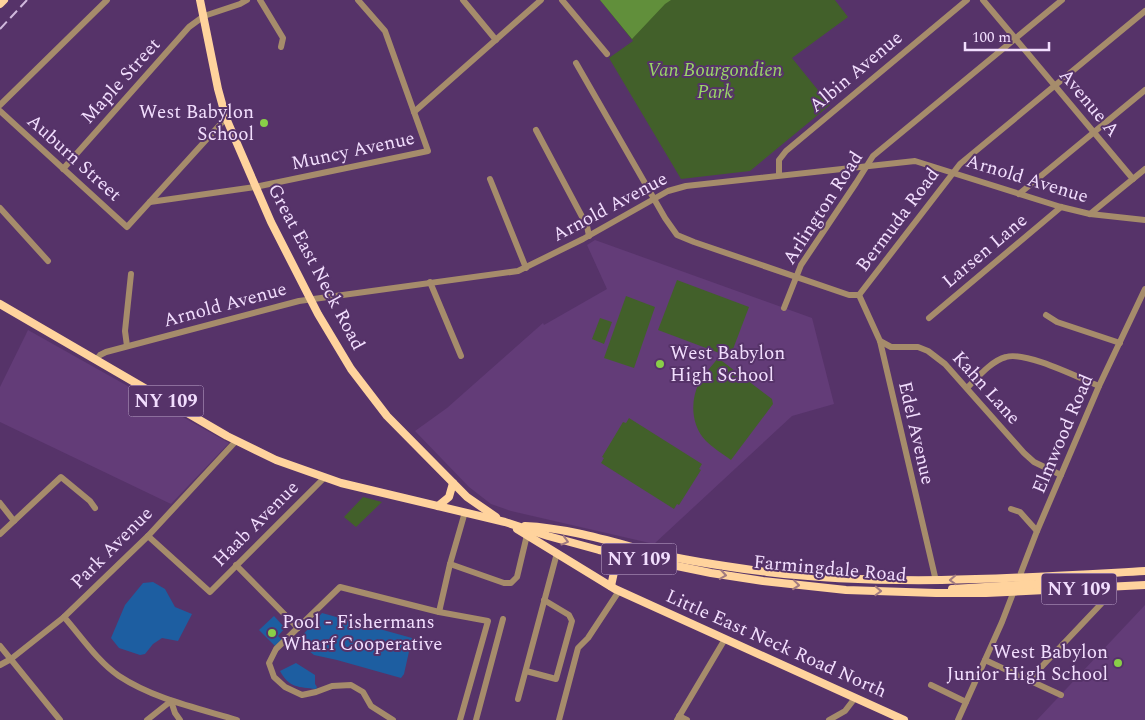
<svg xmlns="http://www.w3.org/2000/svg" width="1145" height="720" font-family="Spectral,serif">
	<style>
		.built { fill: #633c78 }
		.green { fill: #42602a }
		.forest { fill: #618f3b }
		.water { fill: #1d5ea1 }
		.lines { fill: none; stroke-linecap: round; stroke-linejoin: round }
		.minor { stroke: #a68c6b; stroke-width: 6 }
		.major { stroke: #ffd39d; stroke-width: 8 }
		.rail { stroke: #d0b9dd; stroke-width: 2; stroke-dasharray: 10 5; stroke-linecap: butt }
		.oneway { stroke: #a27b80 }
		.poi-dot { fill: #89cf48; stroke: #563369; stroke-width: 2 }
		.labels { text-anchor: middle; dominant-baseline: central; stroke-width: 4; stroke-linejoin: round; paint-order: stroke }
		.shield { fill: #563369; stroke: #c3abd1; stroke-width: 1 }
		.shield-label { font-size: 18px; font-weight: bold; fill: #f2defe }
		.park-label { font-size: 19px; font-style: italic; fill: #9ad668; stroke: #563369 }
		.street-label { font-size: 19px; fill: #f2defe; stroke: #563369 }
		.poi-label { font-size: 19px; fill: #f2defe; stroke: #563369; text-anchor: end }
	</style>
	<rect width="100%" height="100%" fill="#563369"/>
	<!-- built -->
	<g class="built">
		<polygon points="595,240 812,318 834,404 792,416 654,544 511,511 491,504 469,487 415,431 447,408 543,323 544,325 607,289 587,245"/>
		<polygon points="28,330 229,443 171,504 0,422 0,387"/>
		<polygon points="1145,605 1145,720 1037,720"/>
	</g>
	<!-- green -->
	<g class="green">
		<polygon points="600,0 835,0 848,17 792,58 830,105 750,171 681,179 609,58 633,41"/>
		<polygon points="677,280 749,307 730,357 658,330"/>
		<polygon points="626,296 655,307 634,368 604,358"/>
		<polygon points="600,318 612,322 604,344 592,339"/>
		<path d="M718,358L772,399L773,404L731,460C723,454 713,448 706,441C691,426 690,401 699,383C704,374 712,366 718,358Z"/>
		<polygon points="629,418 702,464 699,469 701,470 679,505 677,504 674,509 601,463 604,458 602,457 623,422 626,423"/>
		<polygon points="363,497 382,502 356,527 344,517"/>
	</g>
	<!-- forest -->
	<polygon class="forest" points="600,0 671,0 665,4 632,39"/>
	<!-- water -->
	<g class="water">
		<polygon points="153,582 165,589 175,607 192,614 178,641 162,638 153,644 145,654 140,655 119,648 111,638 125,605 143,583"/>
		<polygon points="322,613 412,638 404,674 401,678 337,660 314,655 303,646 300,641 301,637"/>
		<polygon points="274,616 285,628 278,636 282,640 275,646 259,630"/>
		<path d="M296,663L315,675V684L317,687L316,689C299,687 289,688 280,671Z"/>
	</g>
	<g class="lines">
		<!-- minor -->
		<g class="minor">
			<polyline points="260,0 283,38 281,47"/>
			<polyline points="463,0 496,40"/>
			<polyline points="562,0 607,54"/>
			<polyline points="983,0 1133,179"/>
			<polyline points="576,63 665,218 677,235 694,242 849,295 859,295"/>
			<polyline points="0,105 107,0"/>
			<polyline points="0,111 127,227 226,118"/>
			<polyline points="414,112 541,0"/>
			<polyline points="536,130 587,226 589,236"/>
			<polyline points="63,169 189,27 204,16 240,4 247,0"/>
			<polyline points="779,175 779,160 786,151 967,0"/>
			<polyline points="490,179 526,268"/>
			<polyline points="1019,194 1145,90"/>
			<polyline points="150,202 255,187 428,151 385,31 358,0"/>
			<polyline points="0,208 48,261"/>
			<polyline points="1090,214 1145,169"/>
			<polyline points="430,282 461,356"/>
			<polyline points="859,295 960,164 1145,11"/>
			<polyline points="859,295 880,341 936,581"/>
			<polyline points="784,308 801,265 856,183 873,156 1062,0"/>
			<polyline points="1046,315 1057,322 1120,343"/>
			<polyline points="929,318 1061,207"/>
			<polyline points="880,341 891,347 918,347 928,351 945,364 1024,453 1034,462 1061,475"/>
			<polyline points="127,346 125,331 131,274"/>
			<polyline points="96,360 100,355 106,352 299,301 518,271 583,239 668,191 686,186 915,161 1061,207 1090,214 1145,220"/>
			<path d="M967,388C978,377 991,361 1006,357C1026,351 1079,378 1099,386"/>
			<polyline points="0,503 14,521"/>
			<polyline points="1011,509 1020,512 1037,531"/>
			<polyline points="0,534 61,477 90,501 95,508"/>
			<polyline points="148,536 210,592 324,478"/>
			<polyline points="450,564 504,583 511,583 517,577 527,535"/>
			<polyline points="236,565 298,628"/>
			<polyline points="439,612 450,564 465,512"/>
			<path d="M64,617C81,636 97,661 119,676C154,699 197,708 237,720"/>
			<polyline points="0,646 60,720"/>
			<polyline points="985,660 1061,695"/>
			<polyline points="0,665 11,659 64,617 148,536 236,441"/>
			<polyline points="526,671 556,679 572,621 569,615 544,600"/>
			<polyline points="1029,680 1101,604 1106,597 1107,587"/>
			<polyline points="931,685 966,702"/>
			<polyline points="518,699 557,553"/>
			<polyline points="679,716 687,720"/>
			<polyline points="147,720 171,701 175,713 180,720"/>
			<polyline points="393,720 371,706 363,692 351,685 332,686 316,692 302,695 285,687 274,677 269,663 276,649 340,587 439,612 488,621 460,720"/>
			<polyline points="476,720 503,619"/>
			<polyline points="559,720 578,648 588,638 619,591"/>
			<polyline points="677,720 725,639"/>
			<polyline points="829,720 845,711 855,698"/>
			<polyline points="958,720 1002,622 1037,531 1099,386 1145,289"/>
		</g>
		<!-- major -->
		<g class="major">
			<polyline points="200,0 218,89 226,118 271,222 318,314 351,369 387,416 467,497 496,517"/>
			<polyline points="0,4 4,0"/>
			<polyline points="0,304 227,436 276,460 341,483 505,522 548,536 599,550 711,573 763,581 846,590 936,593 986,593 1145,585"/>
			<polyline points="438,506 449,497 453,483"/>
			<path d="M525,526C569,528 612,542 655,553C691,562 730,567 767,572C893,587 1019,578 1145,571"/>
			<polyline points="517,529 615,589 904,720"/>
			<polyline points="611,586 618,554"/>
			<polyline points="952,589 1054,583 1087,577"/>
		</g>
		<!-- rail -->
		<polyline class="rail" points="0,29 27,0"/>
	</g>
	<!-- one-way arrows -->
	<defs><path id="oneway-chevron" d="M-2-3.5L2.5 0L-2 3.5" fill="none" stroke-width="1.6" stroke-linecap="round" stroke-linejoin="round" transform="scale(1.25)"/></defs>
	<g class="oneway">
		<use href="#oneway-chevron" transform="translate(565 541) rotate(15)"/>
		<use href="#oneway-chevron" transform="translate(723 575) rotate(9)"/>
		<use href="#oneway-chevron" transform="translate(953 580) rotate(178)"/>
		<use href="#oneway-chevron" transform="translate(796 585) rotate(6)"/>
		<use href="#oneway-chevron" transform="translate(878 591) rotate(2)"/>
	</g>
	<!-- markers -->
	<g class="poi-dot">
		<circle cx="264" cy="123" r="5"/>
		<circle cx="660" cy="364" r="5"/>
		<circle cx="272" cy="633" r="5"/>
		<circle cx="1118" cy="663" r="5"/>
	</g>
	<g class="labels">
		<!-- shield labels -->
		<g class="shield">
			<rect x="128.5" y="385.5" width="75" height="31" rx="4"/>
			<rect x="601.5" y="543.5" width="75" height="31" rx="4"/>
			<rect x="1041.5" y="573.5" width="75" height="31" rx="4"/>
		</g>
		<g class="shield-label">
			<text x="166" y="401">NY 109</text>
			<text x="639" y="559">NY 109</text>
			<text x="1079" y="589">NY 109</text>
		</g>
		<!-- park labels -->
		<g class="park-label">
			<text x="715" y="70">Van Bourgondien<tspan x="715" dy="22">Park</tspan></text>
		</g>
		<!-- street labels -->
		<g class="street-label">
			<text transform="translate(856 72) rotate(-40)">Albin Avenue</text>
			<text transform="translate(121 81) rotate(-48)">Maple Street</text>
			<text transform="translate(1089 103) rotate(50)">Avenue A</text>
			<text transform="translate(353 151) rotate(-12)">Muncy Avenue</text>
			<text transform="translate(74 158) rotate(42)">Auburn Street</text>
			<text transform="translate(1027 179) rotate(17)">Arnold Avenue</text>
			<text transform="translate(610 207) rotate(-28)">Arnold Avenue</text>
			<text transform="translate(823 208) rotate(-57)">Arlington Road</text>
			<text transform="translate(898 220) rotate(-53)">Bermuda Road</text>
			<text transform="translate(985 251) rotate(-40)">Larsen Lane</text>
			<text transform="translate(316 267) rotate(62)">Great East Neck Road</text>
			<text transform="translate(225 305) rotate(-15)">Arnold Avenue</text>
			<text transform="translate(986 388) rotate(48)">Kahn Lane</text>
			<text transform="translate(916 433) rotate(77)">Edel Avenue</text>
			<text transform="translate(1063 434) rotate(-67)">Elmwood Road</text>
			<text transform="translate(256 524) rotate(-45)">Haab Avenue</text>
			<text transform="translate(112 548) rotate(-45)">Park Avenue</text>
			<text transform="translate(830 569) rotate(5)">Farmingdale Road</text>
			<text transform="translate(776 644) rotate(24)">Little East Neck Road North</text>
		</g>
		<!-- poi labels -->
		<g class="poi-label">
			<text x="254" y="112">West Babylon<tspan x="254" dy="22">School</tspan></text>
			<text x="670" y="353" text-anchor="start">West Babylon<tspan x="670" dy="22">High School</tspan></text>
			<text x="282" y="622" text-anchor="start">Pool - Fishermans<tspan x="282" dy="22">Wharf Cooperative</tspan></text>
			<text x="1108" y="652">West Babylon<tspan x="1108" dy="22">Junior High School</tspan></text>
		</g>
	</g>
	<!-- scale -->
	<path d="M965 42v8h84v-8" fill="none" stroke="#f2defe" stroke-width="2.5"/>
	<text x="972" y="42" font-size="15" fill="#f2defe" stroke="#563369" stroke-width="4" paint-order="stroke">100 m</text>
</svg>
